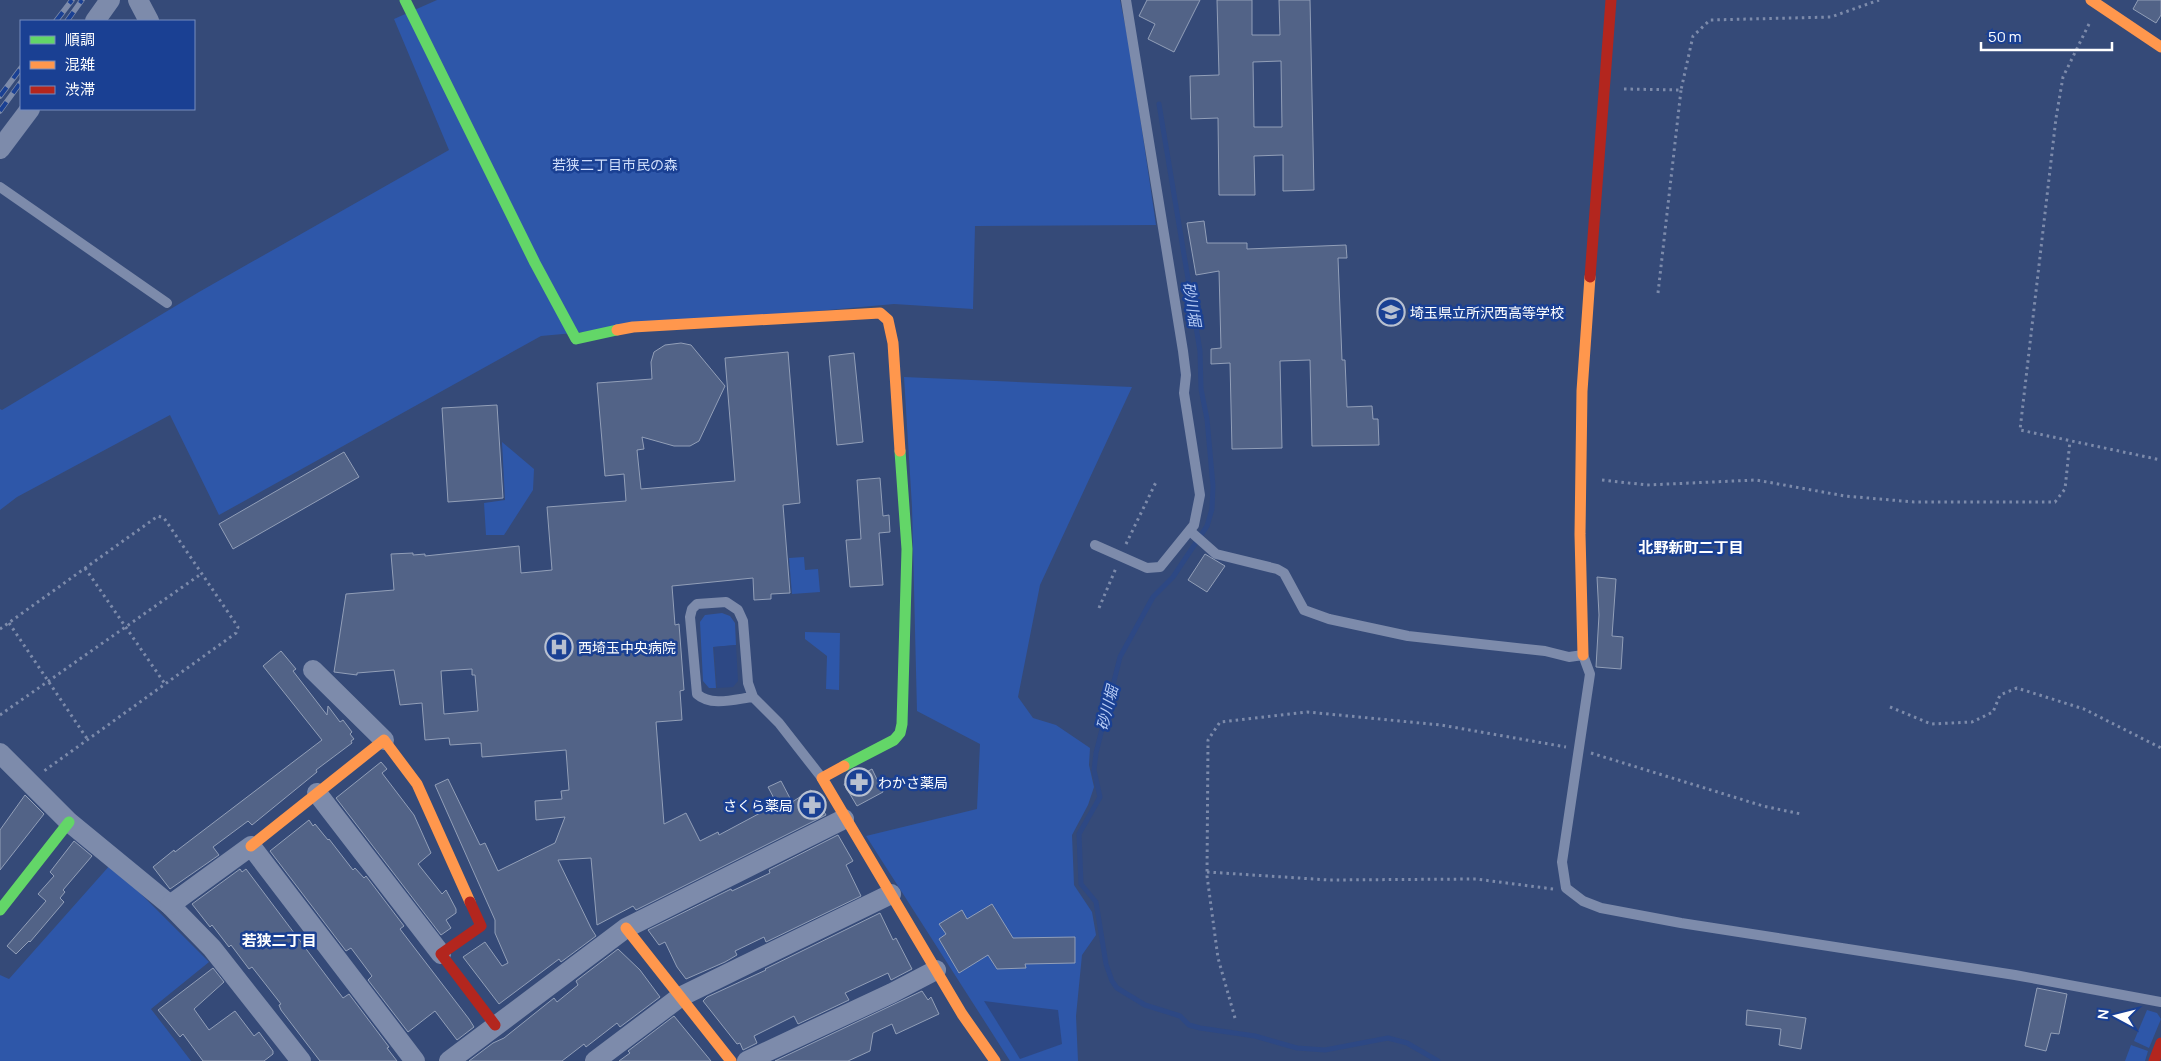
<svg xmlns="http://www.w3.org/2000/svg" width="2161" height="1061" font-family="Manrope,'Noto Sans JP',sans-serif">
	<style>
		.green { fill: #2e57a9 }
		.water { fill: #2d4884 }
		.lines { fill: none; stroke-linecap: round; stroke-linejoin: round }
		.stream { stroke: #2d4884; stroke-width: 5 }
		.building { fill: #526387; stroke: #929fb8; fill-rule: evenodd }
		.path { stroke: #7d8bab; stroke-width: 3; stroke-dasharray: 2.5 4; stroke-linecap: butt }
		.lane { stroke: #7d8bab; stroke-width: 10 }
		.street { stroke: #7d8bab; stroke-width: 20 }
		.fast { stroke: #63d668; stroke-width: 11 }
		.slow { stroke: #ff974d; stroke-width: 11 }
		.jam { stroke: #b3261e; stroke-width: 11 }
		.rail-casing { stroke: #7d8baa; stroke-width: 5.5 }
		.rail { stroke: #1a4093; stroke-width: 4; stroke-dasharray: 11; stroke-linecap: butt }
		.labels { text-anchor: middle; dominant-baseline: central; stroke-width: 5; stroke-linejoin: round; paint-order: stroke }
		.park-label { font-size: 14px; fill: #d1dffb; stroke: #1a4093 }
		.poi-label { font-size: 14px; fill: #fff; stroke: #1a4093; text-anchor: start }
		.water-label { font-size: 15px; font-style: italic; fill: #b7ccf6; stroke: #1a4093 }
		.neighbourhood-label { font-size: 15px; font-weight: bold; fill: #fff; stroke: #1a4093 }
	</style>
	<rect width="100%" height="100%" fill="#354a78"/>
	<!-- green -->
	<g class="green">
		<polygon points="437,0 1120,0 1130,49 1156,225 975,226 973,309 894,304 541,336 219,515 170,415 17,497 0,510 0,409 2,410 199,292 449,150 394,19"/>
		<polygon points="904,377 1132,387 1040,585 1018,697 1033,718 1056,725 1090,748 1089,765 1094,787 1088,805 1072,835 1074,885 1092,912 1096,935 1082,955 1076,1016 1078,1061 1010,1061 866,836 977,809 980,744 917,711 912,507"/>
		<polygon points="502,442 534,469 533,490 504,535 486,535 484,503 505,500"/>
		<polygon points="804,557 805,570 818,569 820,592 792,594 789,558"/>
		<polygon points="722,613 730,616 735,623 736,645 713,647 716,688 709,688 703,681 700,622 705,615"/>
		<polygon points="805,632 840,633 839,690 826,689 827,656 805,639"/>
		<polygon points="111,864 209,962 151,1009 191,1061 0,1061 0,975 9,979"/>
		<polygon points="2147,1010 2157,1013 2161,1019 2149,1048 2134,1041"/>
		<polygon points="2131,1045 2148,1051 2145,1061 2125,1061"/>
	</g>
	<!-- water -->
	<g class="water">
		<polygon points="736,645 738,681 733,687 717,688 714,647"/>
		<polygon points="984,1001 1058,1010 1062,1044 1020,1059"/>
	</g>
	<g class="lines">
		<!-- stream -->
		<polyline class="stream" points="1159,104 1200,351 1201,389 1207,419 1213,486 1212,509 1207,526 1173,577 1153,597 1120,657 1096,753 1094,770 1100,797 1079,834 1081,884 1096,902 1106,964 1112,981 1117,988 1145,1005 1180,1016 1189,1025 1200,1028 1255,1036 1297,1048 1325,1050 1388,1038 1407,1043 1438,1061"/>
	</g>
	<!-- building -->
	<g class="building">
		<polygon points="1147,0 1200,0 1174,52 1148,39 1155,24 1139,16"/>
		<path d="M1217,0H1252V35H1280L1279,0H1310L1314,190L1283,191V155L1254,156L1255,195H1219L1218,118L1191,119L1190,76L1219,75ZM1281,61L1282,127H1254L1253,62Z"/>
		<polygon points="2138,0 2161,0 2161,15 2156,23 2133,9"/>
		<polygon points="1204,221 1207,243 1247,243 1247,249 1346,245 1347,258 1338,258 1342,360 1345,360 1347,407 1372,406 1373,419 1378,419 1379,445 1312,446 1310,360 1280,361 1282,448 1232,449 1230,363 1211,364 1211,349 1221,348 1219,271 1196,275 1187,223"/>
		<path d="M681,343L691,345L725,386L699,441L690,446H674L642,437L644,449L637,450L641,489L735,481L725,358L788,352L800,503L783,505L790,593L771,594V599L754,600L753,578L672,586L675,625L679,624L684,690L680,691L682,720L656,722L664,824L686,813L700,841L718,832L719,835L777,804L768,787L781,781L792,802L811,790L826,815L636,910L633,906L597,925L591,858L558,860L591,928L596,936L561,962L559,959L499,1004L463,957L485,942L502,966L508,963L495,933V920L435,785L448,779L480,845L485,843L498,871L555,843L565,817L536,820L535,801L562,799L561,791L569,790L566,750L482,757L481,743L450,745L449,738L425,740L422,703L400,705L394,670L357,673V675L334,672L346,594L394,590L391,554L413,553V555L425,554V556L519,546L521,573L552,570L547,507L626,501L624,474L605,476L597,383L652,379L651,362L654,352L665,345ZM472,669V675H475L478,711L444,714L441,671Z"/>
		<polygon points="854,353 863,442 837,445 829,356"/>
		<polygon points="497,405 503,498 448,502 442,408"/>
		<polygon points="344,452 359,477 233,549 219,524"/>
		<polygon points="880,478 883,516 889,515 890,532 879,533 883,585 850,587 846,540 861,539 857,480"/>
		<polygon points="1205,554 1225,566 1207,592 1188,580"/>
		<polygon points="1597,577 1616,579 1612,636 1623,637 1621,669 1596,667 1599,615"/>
		<polygon points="281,651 296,669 293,671 327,715 328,706 340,722 343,720 352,732 350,734 354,739 351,741 352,743 316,770 317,772 252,825 248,821 213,847 219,855 170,889 153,867 174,850 175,852 322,740 263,666"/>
		<polygon points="381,762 387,769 382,773 414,815 431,853 418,864 442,894 446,890 456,909 456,913 446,920 451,928 441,935 336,798"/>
		<polygon points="872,769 883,792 857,806 844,784"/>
		<polygon points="25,795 44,814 0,870 0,830"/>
		<polygon points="309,820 313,826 315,824 328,840 329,839 353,870 355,868 364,878 366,876 404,926 400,929 469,1019 474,1027 457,1040 435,1011 408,1032 368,980 372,976 351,948 346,951 270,851"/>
		<polygon points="838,835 853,861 846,865 861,896 766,942 764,937 735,951 737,955 725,962 686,979 677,967 665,942 659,945 648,930 731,889 732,891 770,873 769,870"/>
		<polygon points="74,841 92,856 63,890 65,892 60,898 64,902 30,942 29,941 16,954 7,946 46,901 38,894 54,876 50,872"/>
		<polygon points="240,869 242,872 246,869 343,998 349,994 389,1047 387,1048 397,1061 320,1061 281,1010 279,1005 281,1004 252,967 249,969 231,945 229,947 212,925 210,927 192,904"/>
		<polygon points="992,904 1013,938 1075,937 1075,963 1025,964 1026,968 997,969 988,955 959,973 939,939 946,934 939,924 962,910 967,919"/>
		<polygon points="880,913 893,940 896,938 912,969 891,980 888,973 845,993 849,1000 798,1024 794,1016 754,1036 757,1043 743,1050 740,1043 737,1044 703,1001 707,997 766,970 765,969"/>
		<polygon points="618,949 640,970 660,997 620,1027 617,1023 586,1047 584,1044 562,1061 469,1061 493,1043 504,1038 554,998 557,1002 578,985 576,981"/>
		<polygon points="213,968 224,982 194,1009 209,1030 235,1011 254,1036 259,1032 273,1051 273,1054 264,1061 203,1061 183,1034 180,1037 158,1010"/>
		<polygon points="2037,988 2067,994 2059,1034 2051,1033 2046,1051 2025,1046"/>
		<polygon points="922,991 928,1000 931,997 939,1014 896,1034 892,1024 873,1033 870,1051 848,1061 775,1061"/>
		<polygon points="1747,1010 1806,1018 1801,1049 1779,1045 1781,1029 1746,1025"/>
		<polygon points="674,1016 711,1061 619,1061 630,1053 628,1051"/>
	</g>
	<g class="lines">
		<!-- path -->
		<g class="path">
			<polyline points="2089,24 2063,77 2056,118 2020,430 2161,460"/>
			<polyline points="1624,89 1681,90 1693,36 1710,20 1831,17 1879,0"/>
			<polyline points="1658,293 1681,90"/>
			<polyline points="1602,480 1647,485 1756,480 1845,496 1914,502 2055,502 2065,489 2070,441"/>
			<polyline points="1126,544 1157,480"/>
			<polyline points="85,568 165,684"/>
			<polyline points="1099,608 1116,568"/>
			<polyline points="9,623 88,740"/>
			<polyline points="0,629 158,516 164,518 238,627 236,633 44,771"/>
			<polyline points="1890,707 1931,724 1972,722 1993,712 2000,695 2017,688 2084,709 2161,748"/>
			<polyline points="0,715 201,574"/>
			<polyline points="1591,753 1763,806 1801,814"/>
			<polyline points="1207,872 1329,880 1476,879 1553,889"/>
			<polyline points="1235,1018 1218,958 1207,876 1208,740 1220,722 1307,712 1441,725 1566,747"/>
		</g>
		<!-- lane -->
		<g class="lane">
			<polyline points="0,187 167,303"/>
			<polyline points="1190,531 1216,554 1277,569 1284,573 1304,610 1329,619 1408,636 1545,651 1569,657 1583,655 1590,674 1562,862 1566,888 1583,901 1601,908 1681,923 2015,975 2161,1002"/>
			<polyline points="1095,545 1147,568 1160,567 1194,525 1200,495 1184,393 1186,375 1183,351 1126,0"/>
			<path d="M753,697C736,699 711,707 697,694L690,617L692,609L697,604L726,602L738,610L743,621L748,683L753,697L779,723L822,778"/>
		</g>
		<!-- street -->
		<g class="street">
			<polyline points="138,0 149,21"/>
			<polyline points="95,21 110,0"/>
			<polyline points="0,149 30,109"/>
			<polyline points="313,670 384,740"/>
			<polyline points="0,753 69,822 170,905 212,948 301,1061"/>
			<polyline points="317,793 441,954"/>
			<polyline points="170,905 251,846 415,1061"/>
			<polyline points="449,1061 626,928 844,819"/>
			<polyline points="595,1061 680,997 891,894"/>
			<polyline points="747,1061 892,993 936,970"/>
		</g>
		<!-- fast -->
		<g class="fast">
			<polyline points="405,0 535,263 576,339 617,330"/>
			<polyline points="844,766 894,740 900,733 902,724 907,549 900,451"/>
			<polyline points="0,910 69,822"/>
		</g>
		<!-- slow -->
		<g class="slow">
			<polyline points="2091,0 2161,47"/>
			<polyline points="617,330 633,327 880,313 888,320 893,343 900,451"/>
			<polyline points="1583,655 1580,534 1582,391 1590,277"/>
			<polyline points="844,766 822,778 962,1014 995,1061"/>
			<polyline points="251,846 384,740 417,784 470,902"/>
			<polyline points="626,928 731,1061"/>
		</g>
		<!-- jam -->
		<g class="jam">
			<polyline points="1590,277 1611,0"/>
			<polyline points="470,902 481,926 441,954 495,1025"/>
			<polyline points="2154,1061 2161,1043"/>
		</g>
		<!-- rail casing -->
		<g class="rail-casing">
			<g id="rail">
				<polyline points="56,21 72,0"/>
				<polyline points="67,21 82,0"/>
				<polyline points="0,96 21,68"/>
				<polyline points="0,111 21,82"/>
			</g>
		</g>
		<!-- rail -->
		<use href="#rail" class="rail"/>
	</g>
	<!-- icons -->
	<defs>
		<g id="school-ring" transform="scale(1.4375)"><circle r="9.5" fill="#1a4093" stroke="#b8c0d0" stroke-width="1.5"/><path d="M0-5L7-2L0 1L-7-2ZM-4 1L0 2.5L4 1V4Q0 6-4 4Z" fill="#b8c0d0"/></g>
		<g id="hospital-ring" transform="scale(1.4375)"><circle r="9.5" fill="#1a4093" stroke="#b8c0d0" stroke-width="1.5"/><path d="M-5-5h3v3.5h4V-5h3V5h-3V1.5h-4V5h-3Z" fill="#b8c0d0"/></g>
		<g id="pharmacy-ring" transform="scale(1.4375)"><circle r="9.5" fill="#1a4093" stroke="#b8c0d0" stroke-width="1.5"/><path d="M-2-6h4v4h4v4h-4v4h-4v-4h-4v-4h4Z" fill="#b8c0d0"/></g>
	</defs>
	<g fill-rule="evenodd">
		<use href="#school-ring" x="1391" y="312"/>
		<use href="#hospital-ring" x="559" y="647"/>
		<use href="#pharmacy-ring" x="859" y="782"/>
		<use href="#pharmacy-ring" x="812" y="805"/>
	</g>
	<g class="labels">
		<!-- park labels -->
		<g class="park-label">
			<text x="615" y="164">若狭二丁目市民の森</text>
		</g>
		<!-- poi labels -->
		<g class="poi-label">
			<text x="1410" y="312">埼玉県立所沢西高等学校</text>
			<text x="578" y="647">西埼玉中央病院</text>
			<text x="878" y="782">わかさ薬局</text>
			<text x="793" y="805" text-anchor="end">さくら薬局</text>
		</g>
		<!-- water labels -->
		<g class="water-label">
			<text transform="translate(1192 304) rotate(81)">砂川堀</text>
			<text transform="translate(1107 708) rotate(-76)">砂川堀</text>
		</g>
		<!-- neighbourhood labels -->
		<g class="neighbourhood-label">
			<text x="1691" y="547">北野新町二丁目</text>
			<text x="279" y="940">若狭二丁目</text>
		</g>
	</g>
	<!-- legend -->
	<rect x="20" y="20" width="175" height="90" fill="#1a4093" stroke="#768cbe"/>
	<rect x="30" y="36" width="25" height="8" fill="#63d668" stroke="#768cbe"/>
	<text x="65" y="45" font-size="15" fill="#ffffff">順調</text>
	<rect x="30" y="61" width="25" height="8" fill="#ff974d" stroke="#768cbe"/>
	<text x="65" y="70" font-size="15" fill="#ffffff">混雑</text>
	<rect x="30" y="86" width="25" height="8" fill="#b3261e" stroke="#768cbe"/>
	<text x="65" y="95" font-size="15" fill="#ffffff">渋滞</text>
	<!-- north arrow -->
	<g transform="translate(2116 1016) rotate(277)" stroke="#1a4093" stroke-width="4" paint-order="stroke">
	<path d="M0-4L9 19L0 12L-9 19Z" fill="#ffffff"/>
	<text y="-8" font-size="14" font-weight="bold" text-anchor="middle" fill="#ffffff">N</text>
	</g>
	<!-- scale -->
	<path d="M1981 42v8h131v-8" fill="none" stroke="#ffffff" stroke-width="2.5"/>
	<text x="1988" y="42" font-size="15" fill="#ffffff" stroke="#1a4093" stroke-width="4" paint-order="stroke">50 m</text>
</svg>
